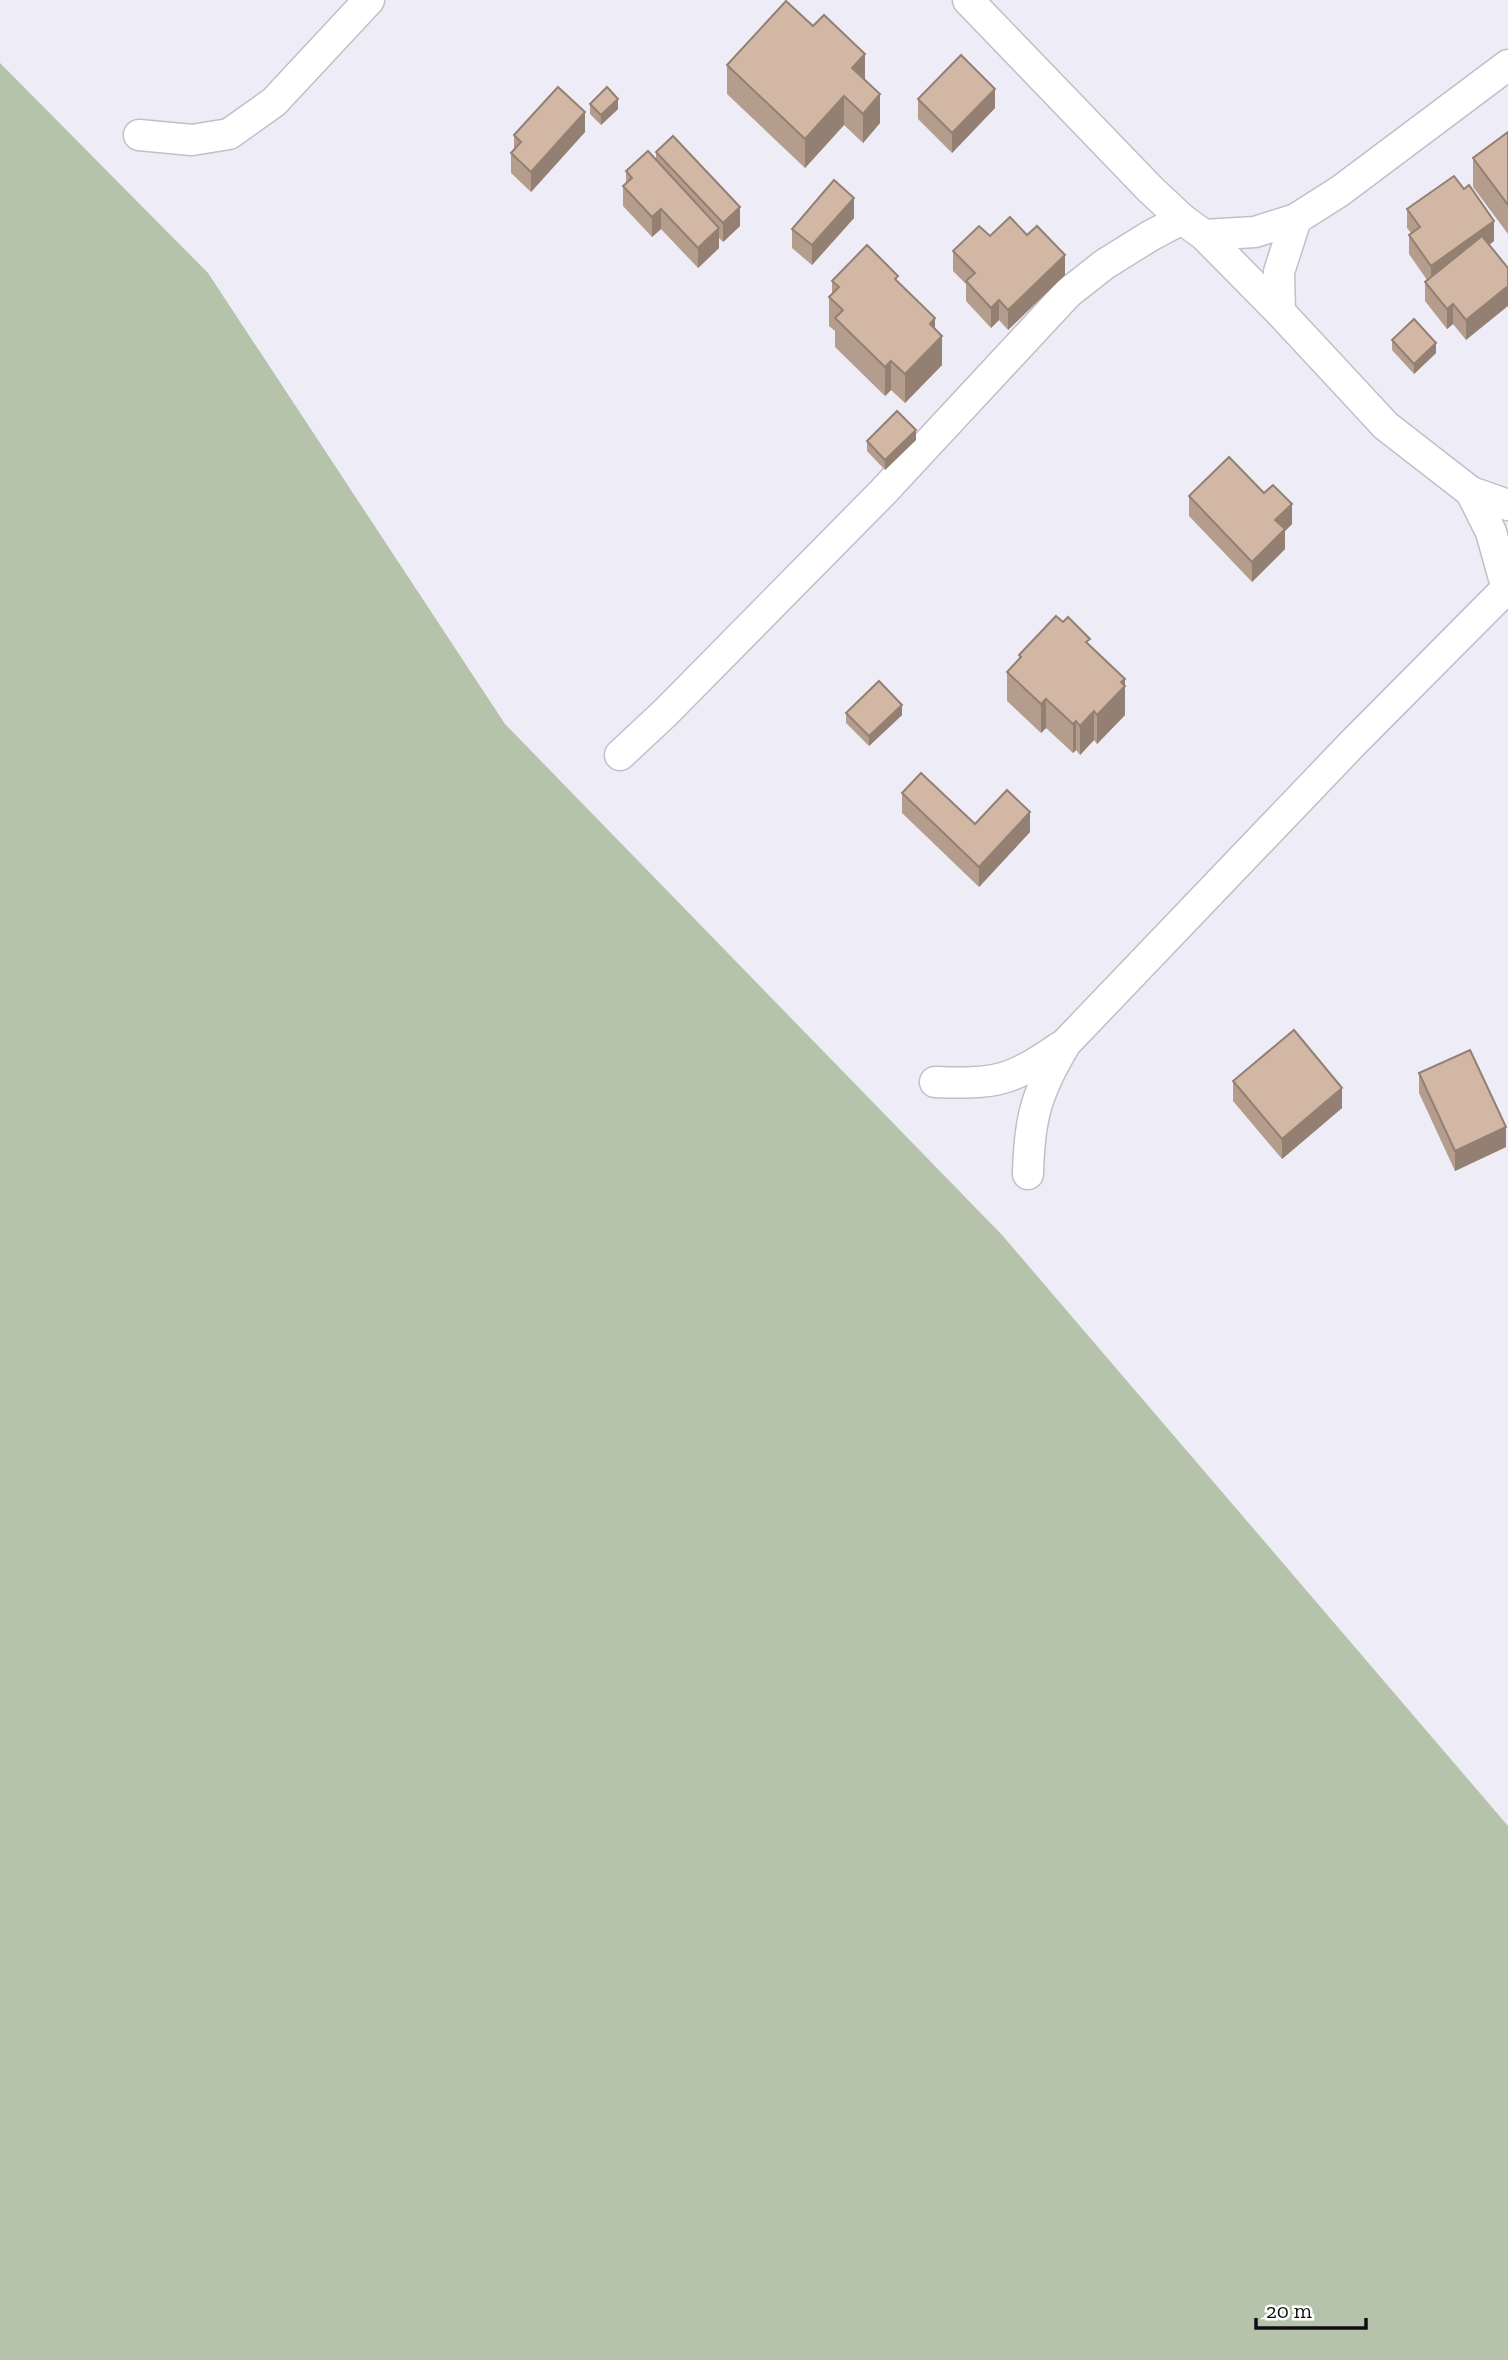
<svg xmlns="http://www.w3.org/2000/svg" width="1508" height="2360" font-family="'Zilla Slab',serif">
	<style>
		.green { fill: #b4c3a9 }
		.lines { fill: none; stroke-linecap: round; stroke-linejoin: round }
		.street-casing { stroke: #c1bfc9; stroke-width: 33 }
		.street { stroke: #fff; stroke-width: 30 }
		.wall { fill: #b59d8d }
		.shaded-wall { fill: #938073 }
		.building { fill: #d2b7a4; stroke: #938073; stroke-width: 2 }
	</style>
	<rect width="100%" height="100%" fill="#eeecf6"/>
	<!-- green -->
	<polygon class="green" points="0,63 208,273 505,724 1002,1235 1508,1826 1508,2360 0,2360"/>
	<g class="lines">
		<!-- street casing -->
		<g class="street-casing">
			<g id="street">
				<polyline points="968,0 1150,189 1182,219 1204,235 1280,312 1386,426 1471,492 1508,505"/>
				<polyline points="139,135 192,140 229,134 274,102 369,0"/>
				<polyline points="1204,235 1255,232 1296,219 1340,191 1508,65"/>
				<polyline points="1280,312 1279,272 1296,219"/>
				<polyline points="1471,492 1491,532 1508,593"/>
				<polyline points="620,755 665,713 883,492 1068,293 1105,264 1150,236 1182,219"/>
				<path d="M935,1082C994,1084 1011,1082 1060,1047"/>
				<path d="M1028,1174C1029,1118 1037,1091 1066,1043L1353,743L1508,587"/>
			</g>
		</g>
		<!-- street -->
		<use href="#street" class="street"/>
	</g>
	<!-- wall -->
	<g class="wall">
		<polygon points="727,65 865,80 880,123 863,143 844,125 805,168 727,94"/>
		<polygon points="918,99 995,108 952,153 918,119"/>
		<polygon points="590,104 618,109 601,125 590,114"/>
		<polygon points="585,132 531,192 511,173 511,153 514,149 514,135"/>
		<polygon points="1508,132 1508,234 1473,187 1473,158"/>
		<polygon points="656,152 740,226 723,242 719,238 719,248 698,268 661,229 652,237 623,206 623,186 626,184 626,171 656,159"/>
		<polygon points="1407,209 1494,241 1489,245 1466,340 1453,324 1447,329 1425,301 1425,282 1427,280 1409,254 1409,235 1411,233 1407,228"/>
		<polygon points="854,218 812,265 792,248 792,229"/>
		<polygon points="990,236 1065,275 1008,330 999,320 991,328 966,301 966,284 953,271 953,251"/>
		<polygon points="832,281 898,283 935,328 942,365 905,403 891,390 885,396 835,347 835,331 829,326 829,297 832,294"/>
		<polygon points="1392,340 1436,353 1414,374 1392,350"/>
		<polygon points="916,440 885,470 867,451 867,441"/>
		<polygon points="1264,493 1292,524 1285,531 1285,549 1252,582 1189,516 1189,496"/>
		<polygon points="1090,646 1125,679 1125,715 1097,744 1094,740 1080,755 1076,750 1073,753 1046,728 1041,733 1007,701 1007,672 1019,660 1019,655"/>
		<polygon points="846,713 902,715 869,746 846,723"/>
		<polygon points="902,793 975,824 1030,832 979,887 902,813"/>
		<polygon points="1419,1073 1506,1147 1455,1171 1419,1093"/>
		<polygon points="1233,1081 1342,1108 1282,1159 1233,1101"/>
	</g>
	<!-- shaded-wall -->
	<g class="shaded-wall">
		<polygon points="865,54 865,83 852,68"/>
		<polygon points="995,89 995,108 952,153 952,133"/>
		<polygon points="880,94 880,123 863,143 863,114"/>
		<polygon points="844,96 844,125 805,168 805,139"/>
		<polygon points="618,99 618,109 601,125 601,115"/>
		<polygon points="585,112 585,132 531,192 531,172"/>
		<polygon points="854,198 854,218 812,265 812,245"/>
		<polygon points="740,207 740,226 723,242 723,223"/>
		<polygon points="661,209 661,229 652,237 652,217"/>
		<polygon points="1494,221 1494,241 1431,286 1431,266"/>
		<polygon points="719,228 719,248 698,268 698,248"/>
		<polygon points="1065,255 1065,275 1008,330 1008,310"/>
		<polygon points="1508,286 1508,306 1466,340 1466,320"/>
		<polygon points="999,300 999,320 991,328 991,308"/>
		<polygon points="1453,304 1453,324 1447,329 1447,309"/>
		<polygon points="935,318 935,344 942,336 942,365 905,403 905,374 930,324"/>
		<polygon points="1436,343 1436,353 1414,374 1414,364"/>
		<polygon points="891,361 891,390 885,396 885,367"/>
		<polygon points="916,430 916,440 885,470 885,460"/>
		<polygon points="1292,504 1292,524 1285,531 1285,549 1252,582 1252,562 1275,520"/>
		<polygon points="1125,679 1125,715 1097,744 1097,715"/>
		<polygon points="1046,699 1046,728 1041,733 1041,704"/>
		<polygon points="902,705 902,715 869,746 869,736"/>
		<polygon points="1094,711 1094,740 1080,755 1080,726"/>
		<polygon points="1076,721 1076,750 1073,753 1073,724"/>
		<polygon points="1030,812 1030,832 979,887 979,867"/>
		<polygon points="1342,1088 1342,1108 1282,1159 1282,1139"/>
		<polygon points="1506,1127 1506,1147 1455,1171 1455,1151"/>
	</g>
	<!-- building -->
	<g class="building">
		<polygon points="786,1 813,26 824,15 865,54 852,68 880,94 863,114 844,96 805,139 727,65"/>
		<polygon points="961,55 995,89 952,133 918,99"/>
		<polygon points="558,87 585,112 531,172 511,153 521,142 514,135"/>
		<polygon points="607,87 618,99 601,115 590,104"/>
		<polygon points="1508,132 1508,205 1473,158"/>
		<polygon points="673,136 740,207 723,223 656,152"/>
		<polygon points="648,151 719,228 698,248 661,209 652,217 623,186 632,178 626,171"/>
		<polygon points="1454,176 1464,189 1469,185 1494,221 1431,266 1409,235 1420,227 1407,209"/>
		<polygon points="834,180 854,198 812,245 792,229"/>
		<polygon points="1010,217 1027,235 1037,226 1065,255 1008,310 999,300 991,308 966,281 975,273 953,251 979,226 990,236"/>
		<polygon points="1482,236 1508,268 1508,286 1466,320 1453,304 1447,309 1425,282"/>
		<polygon points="867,245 898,276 895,279 935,318 930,324 942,336 905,374 891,361 885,367 835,318 843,310 829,297 839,287 832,281"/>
		<polygon points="1414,319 1436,343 1414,364 1392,340"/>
		<polygon points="897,411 916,430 885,460 867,441"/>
		<polygon points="1229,457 1264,493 1273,485 1292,504 1275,520 1285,529 1252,562 1189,496"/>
		<polygon points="1056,616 1063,622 1068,617 1090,639 1086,642 1125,679 1121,682 1125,686 1097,715 1094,711 1080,726 1076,721 1073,724 1046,699 1041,704 1007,672 1021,657 1019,655"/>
		<polygon points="879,681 902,705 869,736 846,713"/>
		<polygon points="921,773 975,824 1007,790 1030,812 979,867 902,793"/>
		<polygon points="1294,1030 1342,1088 1282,1139 1233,1081"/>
		<polygon points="1470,1050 1506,1127 1455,1151 1419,1073"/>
	</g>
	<!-- scale -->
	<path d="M1256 2318v10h110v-10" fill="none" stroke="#0f0f12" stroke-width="3.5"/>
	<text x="1266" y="2318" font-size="21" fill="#0f0f12" stroke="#ffffff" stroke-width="5" paint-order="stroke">20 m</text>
</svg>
